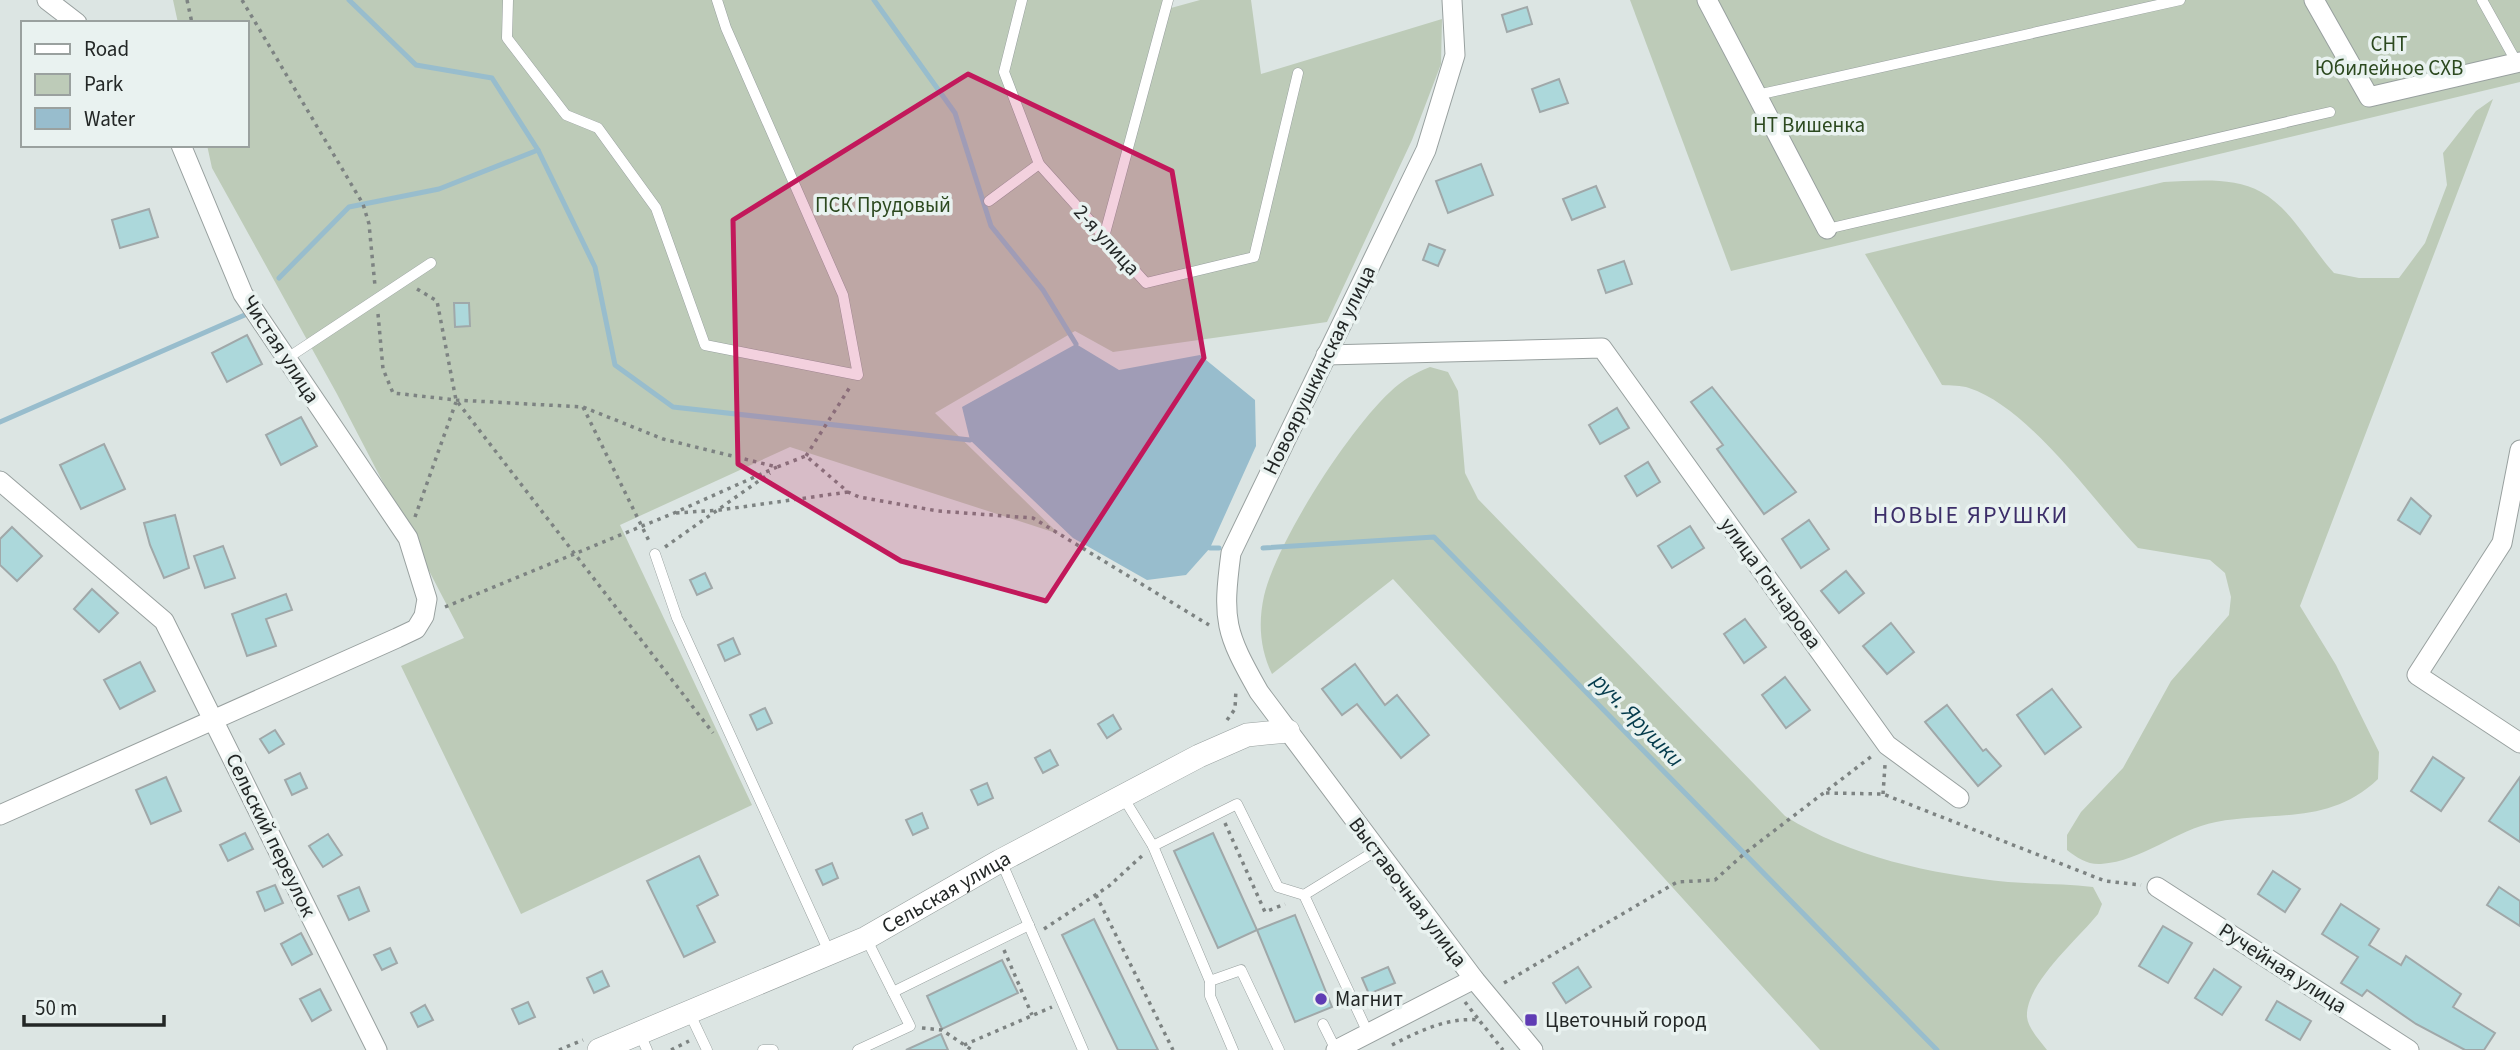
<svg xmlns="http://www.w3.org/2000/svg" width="2520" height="1050" font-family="'Source Sans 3',sans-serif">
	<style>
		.green { fill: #bdcbb8 }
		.water { fill: #98bdcd }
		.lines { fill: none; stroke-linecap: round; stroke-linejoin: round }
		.stream { stroke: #98bdcd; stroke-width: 5 }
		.building { fill: #acd8db; stroke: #a0a8a9; stroke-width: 2 }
		.service-casing { stroke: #98a09f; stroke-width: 11 }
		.minor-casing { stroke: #98a09f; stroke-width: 21 }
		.tertiary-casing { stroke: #98a09f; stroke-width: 24 }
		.path { stroke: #7d8382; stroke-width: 3.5; stroke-dasharray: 3.5 5; stroke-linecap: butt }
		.service { stroke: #fff; stroke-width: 10 }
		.minor { stroke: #fff; stroke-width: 19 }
		.tertiary { stroke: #fff; stroke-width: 23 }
		.marked { fill: #c2185b; fill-opacity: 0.2; stroke: #c2185b; stroke-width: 5; stroke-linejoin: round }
		.poi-dot { fill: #5f3cb4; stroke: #e9f2f0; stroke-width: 2.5 }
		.labels { text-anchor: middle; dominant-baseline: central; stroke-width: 7; stroke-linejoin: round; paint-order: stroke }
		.park-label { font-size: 21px; fill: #2c491f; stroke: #e9f2f0 }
		.street-label { font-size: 21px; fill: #232726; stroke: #e9f2f0 }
		.poi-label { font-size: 21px; fill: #232726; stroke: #e9f2f0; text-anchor: start }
		.water-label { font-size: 23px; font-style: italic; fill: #043b4c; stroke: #e9f2f0 }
		.quarter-label { font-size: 24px; letter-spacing: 2px; fill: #3c2e69; stroke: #e9f2f0 }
	</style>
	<rect width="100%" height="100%" fill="#dce5e3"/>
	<!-- green -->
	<g class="green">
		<polygon points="173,0 1173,0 1171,8 1200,0 1251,0 1261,74 1442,19 1441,64 1412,140 1327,322 1113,352 1075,331 935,413 1059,534 790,447 620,525 752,805 521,914 401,666 464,638 337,394 212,168 207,145 247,145 247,23 178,23"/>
		<polygon points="1630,0 2520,0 2520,82 1731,271"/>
		<path d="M2493,99L2300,606L2336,665L2379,752L2378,779C2330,825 2276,811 2216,822C2175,830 2143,861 2101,864C2088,865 2077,858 2067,850V835L2081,812L2123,768L2171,681L2229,615L2231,597L2225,573L2210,560L2138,548C2094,502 2030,408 1969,388C1961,385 1951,386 1942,385L1865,254L2164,182C2194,181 2233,176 2261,192C2292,209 2311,248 2334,273L2359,278H2399L2425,243L2447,185L2443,153L2476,111Z"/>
		<path d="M1430,367L1448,372L1458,391L1465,473L1478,499L1785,816C1850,857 1931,874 2008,882C2036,884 2065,884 2093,887L2102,904L2098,914C2078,939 2025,984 2027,1017C2028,1028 2040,1041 2047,1050H1820L1393,579L1272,674C1260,649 1258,623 1264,596C1277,541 1348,431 1390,392C1402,380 1415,373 1430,367Z"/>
	</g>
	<!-- water -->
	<polygon class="water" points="1076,344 1119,370 1200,355 1255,400 1256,446 1210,548 1186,575 1147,580 1073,538 970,440 962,407"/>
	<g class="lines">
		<!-- stream -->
		<g class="stream">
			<polyline points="349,0 416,65 492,78 538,150 595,267 615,365 673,407 970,440"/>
			<polyline points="874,0 955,113 991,226 1043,290 1076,344"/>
			<polyline points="279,278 349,207 439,189 538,150"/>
			<polyline points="0,422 247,314"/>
			<polyline points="1210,548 1219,548"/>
			<polyline points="1263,548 1434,537 1937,1050"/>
		</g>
	</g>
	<!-- building -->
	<g class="building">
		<polygon points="1527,7 1532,24 1507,32 1502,15"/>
		<polygon points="1559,79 1568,103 1540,112 1532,89"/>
		<polygon points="1481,164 1493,195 1448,213 1436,181"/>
		<polygon points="1596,186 1605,207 1572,220 1563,199"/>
		<polygon points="149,209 158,237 120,248 112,220"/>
		<polygon points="1429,244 1445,250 1438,266 1423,260"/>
		<polygon points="1624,261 1632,284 1606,293 1598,270"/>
		<polygon points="454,303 469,303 470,326 455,327"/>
		<polygon points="247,335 262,364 227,382 212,353"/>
		<polygon points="1712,387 1796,492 1764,514 1717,449 1723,445 1691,402"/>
		<polygon points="1617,408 1629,428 1600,444 1589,425"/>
		<polygon points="301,417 317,446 281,465 266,435"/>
		<polygon points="104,444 125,489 81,509 60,465"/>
		<polygon points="1648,462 1660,482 1637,496 1625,476"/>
		<polygon points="2411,498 2431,516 2420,534 2398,520"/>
		<polygon points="175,515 189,568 164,578 150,545 144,523"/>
		<polygon points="1809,520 1829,549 1801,568 1782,539"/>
		<polygon points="1690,526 1704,548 1672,568 1658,546"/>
		<polygon points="12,527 42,556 17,581 0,565 0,539"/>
		<polygon points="223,546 235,578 205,588 194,556"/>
		<polygon points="1846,571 1864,593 1839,613 1821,591"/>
		<polygon points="705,573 712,588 697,595 690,580"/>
		<polygon points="92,589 118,613 99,632 74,609"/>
		<polygon points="286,594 292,610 266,619 276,646 247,656 232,614"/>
		<polygon points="1745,619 1766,647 1744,663 1724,634"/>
		<polygon points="1891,623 1914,652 1887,674 1863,646"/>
		<polygon points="733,638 740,654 725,661 718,645"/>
		<polygon points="140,662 155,691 120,709 104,680"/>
		<polygon points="1355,664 1385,705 1397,695 1429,735 1401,758 1357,704 1342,715 1322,689"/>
		<polygon points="1785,677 1810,710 1786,728 1762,695"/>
		<polygon points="2052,689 2081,727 2045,754 2017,715"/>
		<polygon points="1947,705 1983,751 1986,749 2001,766 1978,786 1925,722"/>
		<polygon points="765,708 772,723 757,730 750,715"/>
		<polygon points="1113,715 1121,729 1107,738 1098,724"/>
		<polygon points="275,730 284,744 269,753 260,739"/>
		<polygon points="1050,750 1058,765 1043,773 1035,758"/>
		<polygon points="2433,757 2464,778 2441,811 2411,791"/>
		<polygon points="300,773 307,788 292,795 285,780"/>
		<polygon points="166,777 181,811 151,824 136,790"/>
		<polygon points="2520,777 2520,842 2489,821"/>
		<polygon points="987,783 993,798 978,805 971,790"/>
		<polygon points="922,813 928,828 913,835 906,820"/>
		<polygon points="245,833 253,849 228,861 220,845"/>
		<polygon points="1213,833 1257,930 1218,948 1174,851"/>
		<polygon points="328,834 342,855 323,867 309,846"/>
		<polygon points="699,856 718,895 697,906 715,942 684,957 647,881"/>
		<polygon points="832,863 838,878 823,885 816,870"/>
		<polygon points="2273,871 2300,889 2285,912 2258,894"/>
		<polygon points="275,885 283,903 265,911 257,892"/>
		<polygon points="359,887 369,911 349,920 338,896"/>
		<polygon points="2499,887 2520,901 2520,926 2487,905"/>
		<polygon points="2341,904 2379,929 2369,945 2401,965 2406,956 2461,994 2453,1007 2495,1033 2484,1050 2465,1050 2416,1024 2367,990 2362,996 2341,983 2358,957 2322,934"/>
		<polygon points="1295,915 1332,1007 1295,1022 1257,930"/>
		<polygon points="1094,919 1158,1050 1118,1050 1062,935"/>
		<polygon points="2163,926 2192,943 2168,983 2139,966"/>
		<polygon points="301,933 312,954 292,965 281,944"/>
		<polygon points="390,948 397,963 382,970 374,955"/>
		<polygon points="1002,960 1018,993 942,1029 927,996"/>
		<polygon points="1388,967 1395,983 1369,994 1362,978"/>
		<polygon points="1578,967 1591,987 1566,1003 1553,983"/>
		<polygon points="2214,969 2241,987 2222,1015 2195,998"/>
		<polygon points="602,971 609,986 594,993 587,978"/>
		<polygon points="320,989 331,1010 312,1021 300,999"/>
		<polygon points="2277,1001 2311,1021 2300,1040 2266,1020"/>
		<polygon points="528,1002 535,1017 519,1024 512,1009"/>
		<polygon points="425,1005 433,1020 418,1027 411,1013"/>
		<polygon points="941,1034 948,1050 906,1050"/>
	</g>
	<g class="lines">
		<!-- service casing -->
		<g class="service-casing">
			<g id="service">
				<polyline points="508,0 507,38 566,115 598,128 656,208 705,345 858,375 843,295 726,28 717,0"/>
				<polyline points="1022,0 1004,72 1039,164 1146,283 1254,257 1298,73"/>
				<polyline points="2482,0 2517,63"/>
				<polyline points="1757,95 2180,0"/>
				<polyline points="989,201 1039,164"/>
				<polyline points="1827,229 2330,112"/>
				<polyline points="1104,237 1168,0"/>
				<polyline points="286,359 431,263"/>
				<polyline points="655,554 677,618 830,954"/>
				<polyline points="1123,797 1153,846"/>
				<polyline points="1001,861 1083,1050"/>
				<polyline points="1304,895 1377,850"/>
				<polyline points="1210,981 1241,970 1279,1050"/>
				<polyline points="893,992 1029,925"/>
				<polyline points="690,1014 707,1050"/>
				<polyline points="1323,1024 1336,1050"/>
				<polyline points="640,1034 647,1050"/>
				<polyline points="763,1050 773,1050"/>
				<polyline points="858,1050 910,1026 866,938"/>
				<polyline points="1233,1050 1210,996 1210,981 1153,846 1237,804 1278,887 1304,895 1368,1033"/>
			</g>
		</g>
		<!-- minor casing -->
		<g class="minor-casing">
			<g id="minor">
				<polyline points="47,0 77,23"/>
				<path d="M1452,0L1455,55L1426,150L1231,553C1222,621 1225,632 1259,692L1474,979L1533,1050"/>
				<polyline points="1707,0 1827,229"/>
				<polyline points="2314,0 2369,97 2520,62"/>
				<polyline points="1326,355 1602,348 1887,745 1959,798"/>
				<polyline points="2520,450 2502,543 2417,675 2520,743"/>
				<polyline points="0,481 164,621 377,1050"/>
				<polyline points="0,815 397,638 416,629 424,616 427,599 408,538 243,294 181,145"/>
				<polyline points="2157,887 2409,1050"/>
				<polyline points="1336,1050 1474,979"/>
			</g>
		</g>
		<!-- tertiary casing -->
		<g class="tertiary-casing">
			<g id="tertiary">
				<path id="s1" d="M599,1050L866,938L1000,861L1199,756L1247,735L1288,731"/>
			</g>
		</g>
		<!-- path -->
		<g class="path">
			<polyline points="187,0 192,23"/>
			<polyline points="242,0 363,204 369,224 375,286"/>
			<polyline points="417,289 437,301 456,400 713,733"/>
			<polyline points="378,314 383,369 393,393 456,400 583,407 663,439 777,467 806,456 848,492 859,497 938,511 1033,518 1209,625"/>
			<polyline points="583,407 649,541"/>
			<polyline points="806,456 850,387"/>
			<polyline points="676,513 720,510 848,492"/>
			<polyline points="415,517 456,402"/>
			<polyline points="665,547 770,473"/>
			<polyline points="445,607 674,513 777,467"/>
			<polyline points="1227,720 1235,709 1236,689"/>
			<polyline points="1826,793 1883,794 2105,881 2141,885"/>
			<polyline points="1883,794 1885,765"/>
			<polyline points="1225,823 1265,912 1285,904"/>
			<polyline points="1096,895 1173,1050"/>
			<polyline points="1044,929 1109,886 1144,854"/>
			<polyline points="1004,950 1032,1015"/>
			<polyline points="1504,983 1677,882 1715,880 1745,853 1872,756"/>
			<polyline points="1465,1002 1479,1020"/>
			<polyline points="922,1028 942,1030 972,1050"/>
			<polyline points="964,1045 1052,1007"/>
			<path d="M1392,1045C1419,1031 1448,1017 1479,1020L1503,1050"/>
			<polyline points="559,1050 583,1040"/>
			<polyline points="671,1050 689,1041"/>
		</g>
		<!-- service -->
		<use href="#service" class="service"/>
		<!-- minor -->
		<use href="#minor" class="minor"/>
		<!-- tertiary -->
		<use href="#tertiary" class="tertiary"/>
	</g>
	<!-- marked area -->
	<path class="marked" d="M968,74L1172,171L1204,358L1046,601L901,561L738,464L733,220Z"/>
	<!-- markers -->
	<g class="poi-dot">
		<circle cx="1321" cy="999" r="7"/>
		<rect x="1524" y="1013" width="14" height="14" rx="3.5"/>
	</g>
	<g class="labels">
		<!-- park labels -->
		<g class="park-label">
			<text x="2389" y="44">СНТ<tspan x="2389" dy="24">Юбилейное СХВ</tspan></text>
			<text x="1809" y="125">НТ Вишенка</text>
			<text x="883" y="205">ПСК Прудовый</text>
		</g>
		<!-- street labels -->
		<g class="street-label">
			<text transform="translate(1107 240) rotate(48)">2-я улица</text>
			<text transform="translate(281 349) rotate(57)">Чистая улица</text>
			<text transform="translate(1319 370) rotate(-64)">Новоярушкинская улица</text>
			<text transform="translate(1771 583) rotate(54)">улица Гончарова</text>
			<text transform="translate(271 835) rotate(64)">Сельский переулок</text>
			<text stroke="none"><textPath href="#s1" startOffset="382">Сельская улица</textPath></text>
			<text transform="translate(1408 892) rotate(53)">Выставочная улица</text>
			<text transform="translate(2283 968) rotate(33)">Ручейная улица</text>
		</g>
		<!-- poi labels -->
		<g class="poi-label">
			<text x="1335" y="999">Магнит</text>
			<text x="1545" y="1020">Цветочный город</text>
		</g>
		<!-- water labels -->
		<g class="water-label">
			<text transform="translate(1638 720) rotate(46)">руч. Ярушки</text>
		</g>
		<!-- quarter labels -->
		<g class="quarter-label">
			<text x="1971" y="515">НОВЫЕ ЯРУШКИ</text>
		</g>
	</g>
	<!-- legend -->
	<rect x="21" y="21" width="228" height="126" fill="#e9f2f0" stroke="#9aa19f" stroke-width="2"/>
	<rect x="35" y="44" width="35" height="10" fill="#ffffff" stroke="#9aa19f" stroke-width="2"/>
	<text x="84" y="56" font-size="21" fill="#232726">Road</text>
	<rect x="35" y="74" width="35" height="21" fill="#bdcbb8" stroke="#9aa19f" stroke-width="2"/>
	<text x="84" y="91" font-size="21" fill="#232726">Park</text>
	<rect x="35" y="108" width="35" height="21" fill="#98bdcd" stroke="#9aa19f" stroke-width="2"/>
	<text x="84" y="126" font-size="21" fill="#232726">Water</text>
	<!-- scale -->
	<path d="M24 1015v10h140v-10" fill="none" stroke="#232726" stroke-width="3.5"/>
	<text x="35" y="1015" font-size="21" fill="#232726" stroke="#e9f2f0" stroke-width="5" paint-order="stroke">50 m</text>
</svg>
